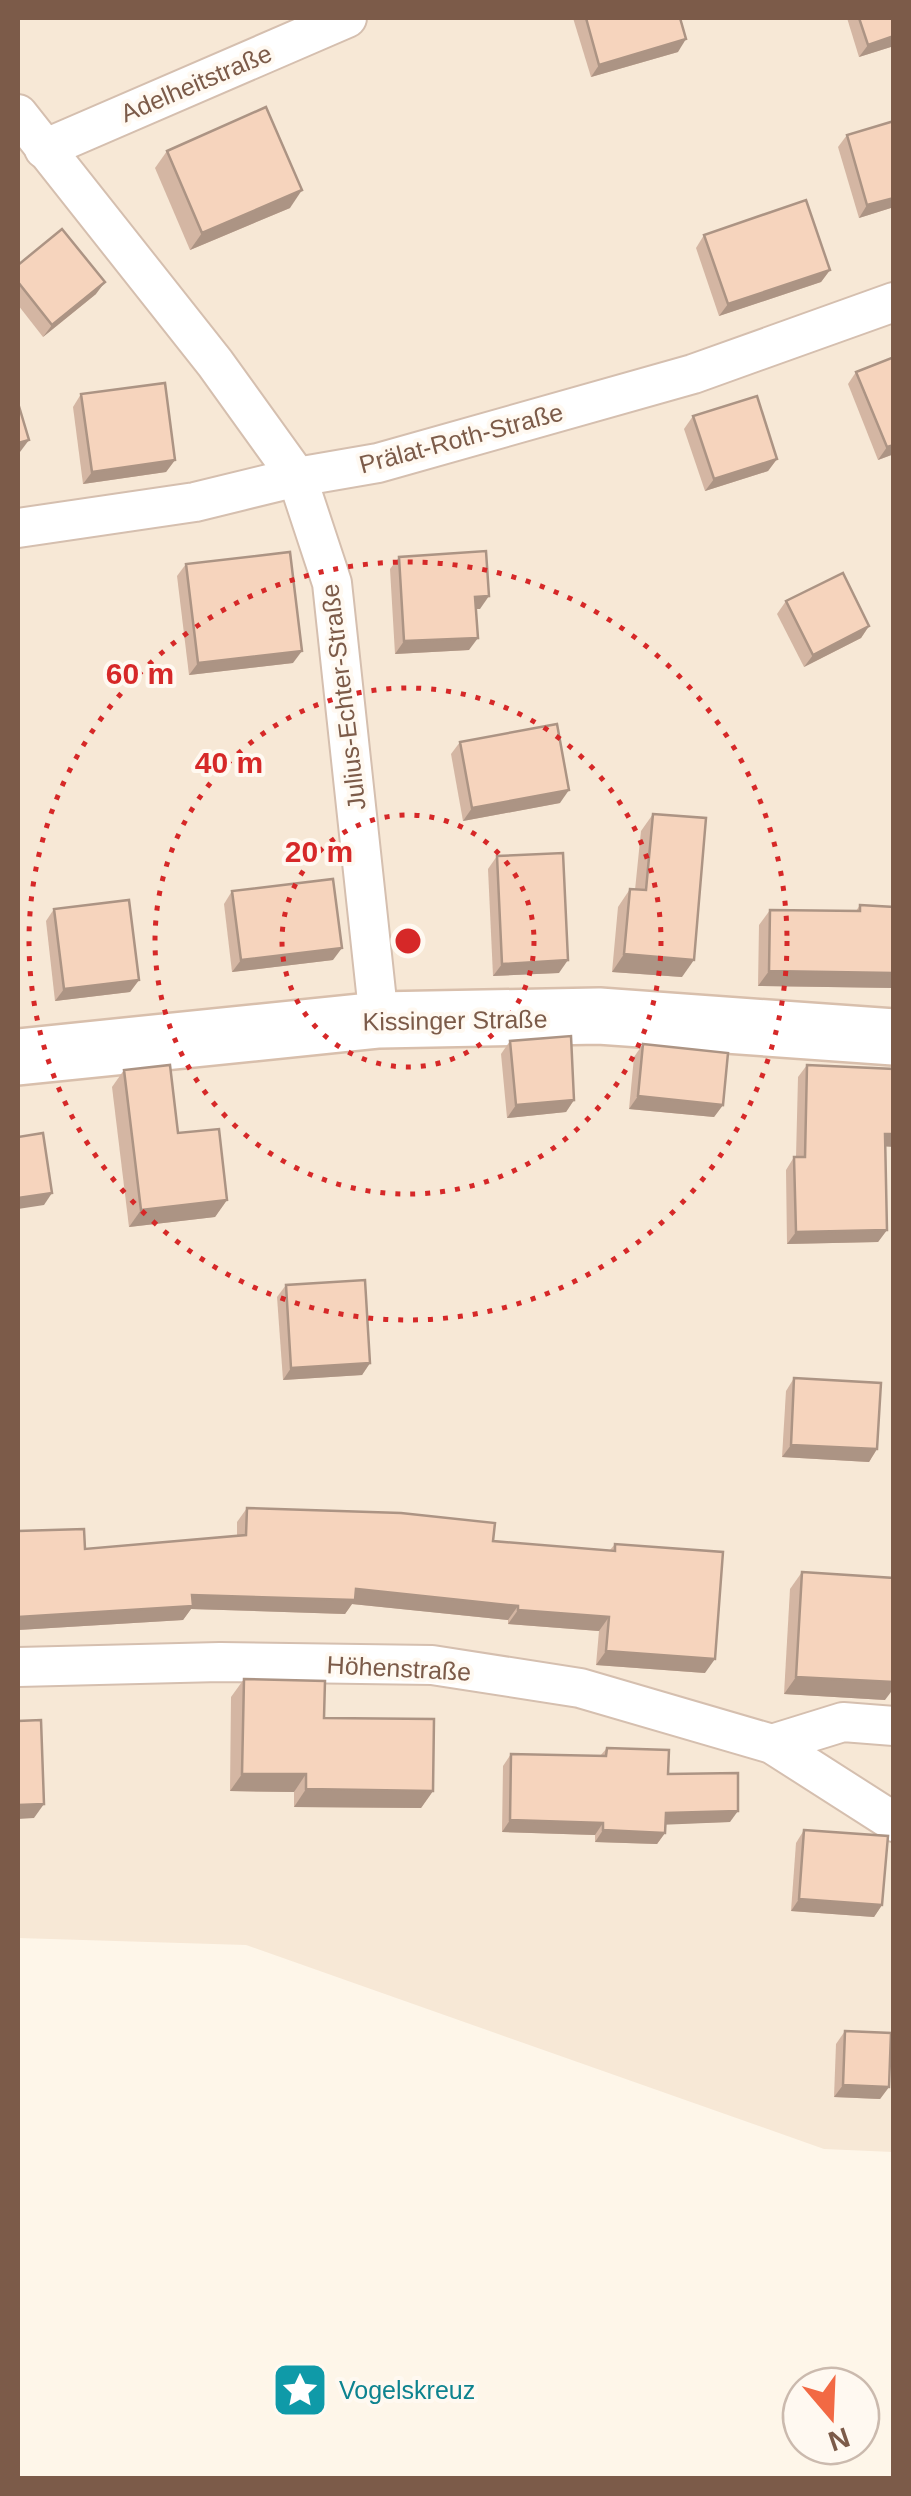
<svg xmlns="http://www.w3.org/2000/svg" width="911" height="2496" font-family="Arial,sans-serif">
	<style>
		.residential { fill: #f7e8d6 }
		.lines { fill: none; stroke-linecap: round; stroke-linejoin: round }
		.street-casing { stroke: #d5bfaf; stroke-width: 42 }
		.secondary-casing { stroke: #d8bfac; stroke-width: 60 }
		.street { stroke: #fff; stroke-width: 38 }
		.secondary { stroke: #fff; stroke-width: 55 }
		.wall { fill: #d4b6a3 }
		.shaded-wall { fill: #ac9484 }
		.building { fill: #f6d4bd; stroke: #ac9484; stroke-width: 2.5 }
		.ring { fill: none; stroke: #d62828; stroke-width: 5; stroke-dasharray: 5 10 }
		.labels { text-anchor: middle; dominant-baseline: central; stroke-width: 8; stroke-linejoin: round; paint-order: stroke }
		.street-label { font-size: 25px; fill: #7c5b49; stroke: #fff9f1 }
		.culture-label { font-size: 25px; fill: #0d838f; stroke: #fff9f1; text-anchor: start }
		.centre { fill: #d62828; stroke: #fff9f1; stroke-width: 5 }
		.ring-label { font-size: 30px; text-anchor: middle; font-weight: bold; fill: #d62828; stroke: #fff9f1; stroke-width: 8; stroke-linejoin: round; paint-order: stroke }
	</style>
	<rect width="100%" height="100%" fill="#fef6e9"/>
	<!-- residential -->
	<polygon class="residential" points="18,18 893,18 893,2152 824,2149 246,1945 18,1938"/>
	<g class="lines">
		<!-- street casing -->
		<g class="street-casing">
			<g id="street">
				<polyline points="18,114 215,363 297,477 332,583 379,1020"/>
				<polyline points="44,149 347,18"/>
				<polyline points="18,528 195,502 297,477 378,463 693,374 894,302"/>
				<polyline points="18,1667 220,1662 432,1665 580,1688 772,1744 894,1822"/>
				<polyline points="772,1744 843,1722 894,1726"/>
			</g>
		</g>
		<!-- secondary casing -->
		<g class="secondary-casing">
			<polyline id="secondary" points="18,1057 379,1020 599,1016 894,1037"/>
		</g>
		<!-- street -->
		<use href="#street" class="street"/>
		<!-- secondary -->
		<use href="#secondary" class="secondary"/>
	</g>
	<!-- wall -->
	<g class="wall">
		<polygon points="573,18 680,18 678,52 591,77"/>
		<polygon points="847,18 894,18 894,46 859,57"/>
		<polygon points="847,135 894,207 859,218 838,147"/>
		<polygon points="167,151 290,208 190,250 155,168"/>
		<polygon points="704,235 830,270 821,282 719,316 696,248"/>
		<polygon points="18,265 96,294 43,337 18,305"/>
		<polygon points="894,357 894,454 878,460 848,384 856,372"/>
		<polygon points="81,394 175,460 166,472 83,484 73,407"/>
		<polygon points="693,416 777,459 768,471 705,491 684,429"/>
		<polygon points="399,557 480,609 476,609 469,650 395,654 390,569"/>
		<polygon points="186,564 293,663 189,675 177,576"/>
		<polygon points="786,601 869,626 861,638 804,667 777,614"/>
		<polygon points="460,742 560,803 463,821 451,754"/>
		<polygon points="653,814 682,977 612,972 618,907 630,889 635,890 641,831"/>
		<polygon points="497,856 559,973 493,976 488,869"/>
		<polygon points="232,891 333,960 232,972 224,904"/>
		<polygon points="860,905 894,907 894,988 758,986 759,925 770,910 856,911"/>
		<polygon points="54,909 139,980 130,992 55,1001 46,921"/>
		<polygon points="510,1041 574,1100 566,1112 507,1118 501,1054"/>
		<polygon points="643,1044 723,1105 714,1117 629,1109 634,1057"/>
		<polygon points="807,1065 886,1147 887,1230 878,1242 787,1244 786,1170 794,1157 796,1157 798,1077"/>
		<polygon points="124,1070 178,1133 227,1200 215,1217 129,1227 112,1087"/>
		<polygon points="286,1285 370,1363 362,1375 283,1380 277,1297"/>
		<polygon points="794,1378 877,1449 869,1462 782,1457 786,1391"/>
		<polygon points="247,1508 493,1541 610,1550 615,1544 705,1673 596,1665 599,1631 508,1624 508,1620 352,1604 345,1614 191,1609 183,1620 18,1630 18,1531 85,1549 237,1536 237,1522"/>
		<polygon points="802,1572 885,1700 784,1694 790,1589"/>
		<polygon points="244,1679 324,1718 433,1791 421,1808 294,1807 294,1792 230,1791 231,1697"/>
		<polygon points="607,1748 668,1774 730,1822 665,1824 665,1833 657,1844 595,1842 595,1835 502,1832 503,1766 511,1754 600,1756"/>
		<polygon points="804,1830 882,1905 874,1917 791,1911 796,1843"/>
		<polygon points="845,2031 889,2087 880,2099 834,2097 836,2044"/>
	</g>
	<!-- shaded-wall -->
	<g class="shaded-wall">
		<polygon points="894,36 894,46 859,57 868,45"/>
		<polygon points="686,39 678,52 591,77 599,65"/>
		<polygon points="302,190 290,208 190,250 202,233"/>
		<polygon points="894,198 894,207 859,218 867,205"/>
		<polygon points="830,270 821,282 719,316 728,304"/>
		<polygon points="105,282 96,294 43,337 52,325"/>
		<polygon points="29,440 20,452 18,453 18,443"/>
		<polygon points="894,445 894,454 878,460 887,447"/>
		<polygon points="777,459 768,471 705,491 714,479"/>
		<polygon points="175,460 166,472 83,484 92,472"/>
		<polygon points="489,596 480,609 466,609 475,597"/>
		<polygon points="869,626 861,638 804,667 813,655"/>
		<polygon points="478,638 469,650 395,654 404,641"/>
		<polygon points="302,651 293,663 189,675 198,663"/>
		<polygon points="569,790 560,803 463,821 472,808"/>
		<polygon points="342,948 333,960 232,972 241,960"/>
		<polygon points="624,954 694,960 682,977 612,972"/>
		<polygon points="568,960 559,973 493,976 502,964"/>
		<polygon points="769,971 894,973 894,988 758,986"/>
		<polygon points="139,980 130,992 55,1001 64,989"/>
		<polygon points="638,1096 723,1105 714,1117 629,1109"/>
		<polygon points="574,1100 566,1112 507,1118 516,1105"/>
		<polygon points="885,1134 894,1134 894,1147 877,1146"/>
		<polygon points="52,1193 44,1205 18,1209 18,1198"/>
		<polygon points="227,1200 215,1217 129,1227 141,1210"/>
		<polygon points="887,1230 878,1242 787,1244 796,1232"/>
		<polygon points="370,1363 362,1375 283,1380 291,1368"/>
		<polygon points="791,1445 877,1449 869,1462 782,1457"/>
		<polygon points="356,1589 518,1606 508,1620 352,1604 345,1614 191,1609 183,1620 18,1630 18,1617 192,1595"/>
		<polygon points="518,1610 609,1617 599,1631 508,1624"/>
		<polygon points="606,1651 715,1659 705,1673 596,1665"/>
		<polygon points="796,1677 894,1682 894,1688 885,1700 784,1694"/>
		<polygon points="242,1774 306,1774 294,1792 230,1791"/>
		<polygon points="306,1789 433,1791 421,1808 294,1807"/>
		<polygon points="44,1804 34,1818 18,1819 18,1805"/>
		<polygon points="738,1811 730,1822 658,1825 666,1813"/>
		<polygon points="510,1820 603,1823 595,1835 502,1832"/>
		<polygon points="603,1830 665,1833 657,1844 595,1842"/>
		<polygon points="799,1899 882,1905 874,1917 791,1911"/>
		<polygon points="843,2085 889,2087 880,2099 834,2097"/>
	</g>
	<!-- building -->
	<g class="building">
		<polygon points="586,18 680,18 686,39 599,65"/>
		<polygon points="859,18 894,18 894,36 868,45"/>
		<polygon points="266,107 302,190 202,233 167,151"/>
		<polygon points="894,121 894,198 867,205 847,135"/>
		<polygon points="806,200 830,270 728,304 704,235"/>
		<polygon points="62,229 105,282 52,325 18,282 18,265"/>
		<polygon points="894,357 894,445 887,447 856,372"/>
		<polygon points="165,383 175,460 92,472 81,394"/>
		<polygon points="757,396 777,459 714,479 693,416"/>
		<polygon points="18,403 29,440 18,443"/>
		<polygon points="486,551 489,596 475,597 478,638 404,641 399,557"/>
		<polygon points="290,552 302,651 198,663 186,564"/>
		<polygon points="843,573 869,626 813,655 786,601"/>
		<polygon points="557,724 569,790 472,808 460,742"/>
		<polygon points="653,814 706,818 694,960 624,954 630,889 646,890"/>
		<polygon points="563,853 568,960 502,964 497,856"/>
		<polygon points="333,879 342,948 241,960 232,891"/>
		<polygon points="129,900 139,980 64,989 54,909"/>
		<polygon points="860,905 894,907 894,973 769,971 770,910 860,911"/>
		<polygon points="571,1036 574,1100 516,1105 510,1041"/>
		<polygon points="643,1044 728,1053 723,1105 638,1096"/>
		<polygon points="170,1065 178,1133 219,1129 227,1200 141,1210 124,1070"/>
		<polygon points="807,1065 894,1069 894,1134 885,1134 887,1230 796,1232 794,1157 805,1157"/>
		<polygon points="43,1133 52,1193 18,1198 18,1137"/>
		<polygon points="365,1280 370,1363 291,1368 286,1285"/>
		<polygon points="794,1378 881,1383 877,1449 791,1445"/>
		<polygon points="247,1508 401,1513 495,1523 493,1541 615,1551 615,1544 723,1552 715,1659 606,1651 609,1617 518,1610 518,1606 356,1589 355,1600 192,1595 193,1606 18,1617 18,1531 84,1529 85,1549 246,1535"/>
		<polygon points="802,1572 894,1578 894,1682 796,1677"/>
		<polygon points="244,1679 325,1681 324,1718 434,1719 433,1791 306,1789 306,1774 242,1774"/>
		<polygon points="41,1720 44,1804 18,1805 18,1721"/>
		<polygon points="607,1748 669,1750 668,1774 738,1773 738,1811 666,1813 665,1833 603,1830 603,1823 510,1820 511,1754 606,1756"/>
		<polygon points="804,1830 888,1836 882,1905 799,1899"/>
		<polygon points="845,2031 891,2033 889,2087 843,2085"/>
	</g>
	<!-- distance rings -->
	<g class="ring">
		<circle cx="408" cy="941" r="126"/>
		<circle cx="408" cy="941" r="253"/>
		<circle cx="408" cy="941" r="379"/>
	</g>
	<!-- icons -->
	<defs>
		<g id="sight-square" transform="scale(2.875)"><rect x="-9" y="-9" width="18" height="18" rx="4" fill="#0f9aa8" stroke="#fff9f1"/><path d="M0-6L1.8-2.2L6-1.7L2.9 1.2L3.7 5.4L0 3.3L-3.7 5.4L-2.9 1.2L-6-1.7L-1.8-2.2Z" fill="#fff"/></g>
	</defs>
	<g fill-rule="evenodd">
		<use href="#sight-square" x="300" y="2390"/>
	</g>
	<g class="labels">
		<!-- street labels -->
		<g class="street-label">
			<text transform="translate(196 83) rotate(-23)">Adelheitstraße</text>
			<text transform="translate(461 438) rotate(-15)">Prälat-Roth-Straße</text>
			<text transform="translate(343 697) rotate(-97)">Julius-Echter-Straße</text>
			<text transform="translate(455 1020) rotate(-1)">Kissinger Straße</text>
			<text transform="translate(399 1668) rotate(3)">Höhenstraße</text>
		</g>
		<!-- culture labels -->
		<g class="culture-label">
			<text x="339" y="2390">Vogelskreuz</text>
		</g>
	</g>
	<circle cx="408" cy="941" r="15" class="centre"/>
	<g class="ring-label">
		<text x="140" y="684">60 m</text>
		<text x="229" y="773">40 m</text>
		<text x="319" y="862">20 m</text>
	</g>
	<!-- border -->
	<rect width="911" height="2496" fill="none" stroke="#7c5b49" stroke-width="40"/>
	<!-- north arrow -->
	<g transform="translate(831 2416) rotate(161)"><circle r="48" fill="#fff9f1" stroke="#cbbaae" stroke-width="2.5"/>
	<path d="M0-8L18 38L0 25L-18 38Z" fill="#f26944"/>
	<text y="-15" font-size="28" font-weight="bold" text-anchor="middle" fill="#7c5b49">N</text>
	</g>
</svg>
